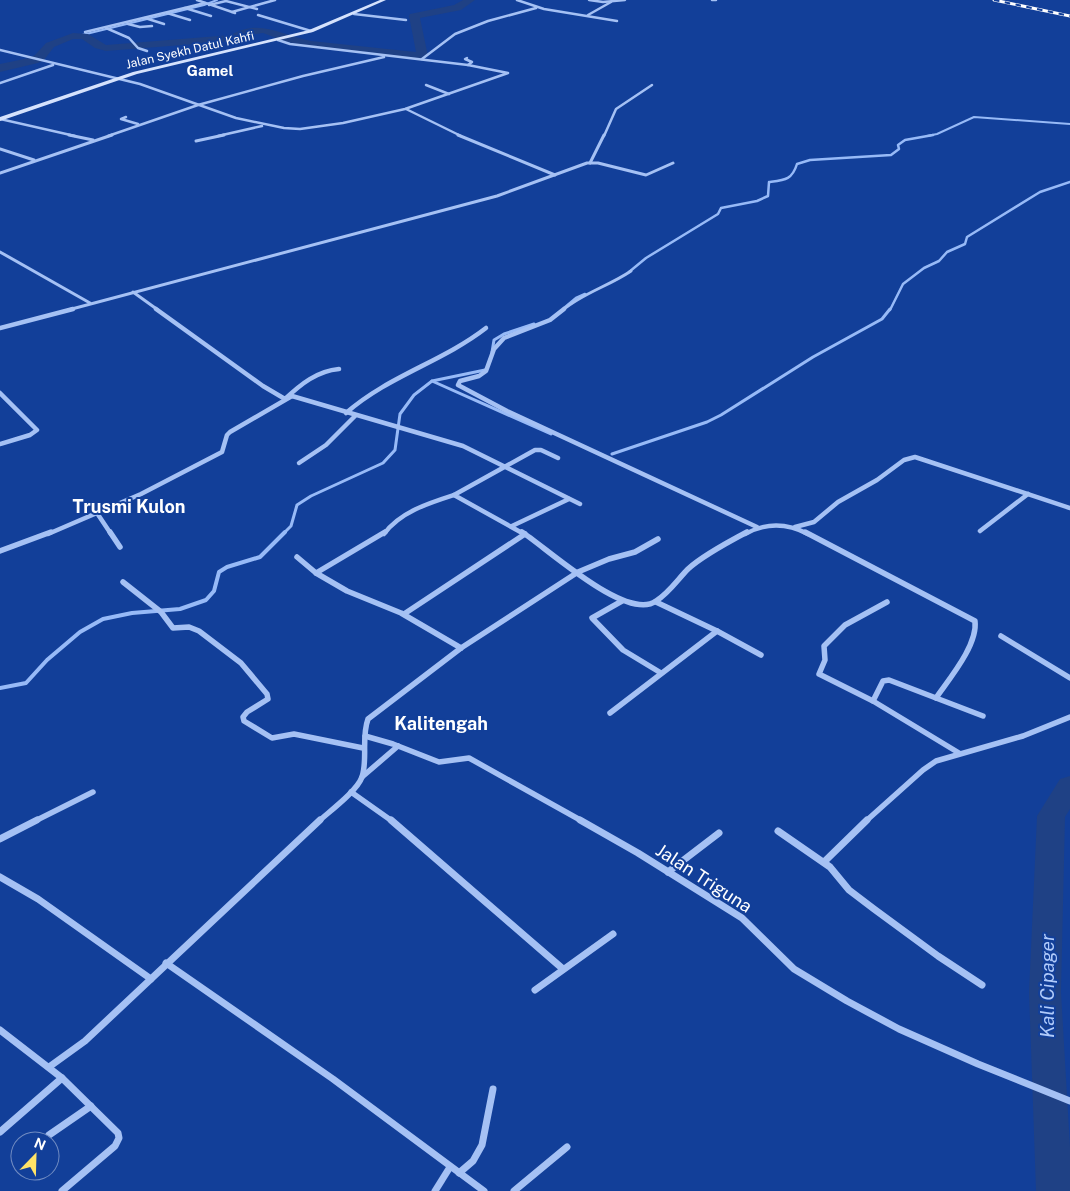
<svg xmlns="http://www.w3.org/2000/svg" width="1070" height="1191" font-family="'Public Sans',sans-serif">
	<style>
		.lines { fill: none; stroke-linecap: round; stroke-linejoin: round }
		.stream-far3 { stroke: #97baf7; stroke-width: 2 }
		.stream-far2 { stroke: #97baf7; stroke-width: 2.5 }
		.stream-far1 { stroke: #97baf7; stroke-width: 3 }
		.stream { stroke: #97baf7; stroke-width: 4 }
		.river { fill: #1f4185; fill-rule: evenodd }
		.street-far4 { stroke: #a5c1f4; stroke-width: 2.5 }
		.street-far3 { stroke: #a5c1f4; stroke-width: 3 }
		.street-far2 { stroke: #a5c1f4; stroke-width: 4.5 }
		.street-far1 { stroke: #a5c1f4; stroke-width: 5.5 }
		.street { stroke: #a5c1f4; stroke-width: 7 }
		.secondary { fill: #d5e2fd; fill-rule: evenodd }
		.rail-casing { stroke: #fff; stroke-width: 3 }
		.rail { stroke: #123f99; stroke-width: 2; stroke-dasharray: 5.5; stroke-linecap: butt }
		.labels { text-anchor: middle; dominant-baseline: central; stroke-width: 4; stroke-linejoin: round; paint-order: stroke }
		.far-street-label { font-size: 12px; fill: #fff; stroke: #123f99 }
		.far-quarter-label { font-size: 15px; font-weight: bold; fill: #fff; stroke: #123f99 }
		.quarter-label { font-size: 18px; font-weight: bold; fill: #fff; stroke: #123f99 }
		.near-street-label { font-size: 18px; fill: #fff; stroke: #123f99 }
		.near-water-label { font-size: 19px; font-style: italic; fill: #b1cbfa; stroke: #123f99 }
	</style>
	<rect width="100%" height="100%" fill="#123f99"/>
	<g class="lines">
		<!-- stream-far3 -->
		<g class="stream-far3">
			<polyline points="78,36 204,5 217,0"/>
			<polyline points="927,136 937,134 974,117 1070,124"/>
		</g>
		<!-- stream-far2 -->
		<g class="stream-far2">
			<path d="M629,272L646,258L718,214L721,208L757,201L768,196L769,182C785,180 792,180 797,164L810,160L891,155L899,149L898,145L905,140L933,135"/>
			<polyline points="564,308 576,298 585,294"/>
			<polyline points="890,310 903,284 924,268 939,261 947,252 965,244 967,237 1040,192 1070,182"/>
		</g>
		<!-- stream-far1 -->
		<g class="stream-far1">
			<polyline points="492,352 494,340 504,334 534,324"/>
			<polyline points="432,381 551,434"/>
			<polyline points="612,454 707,422 721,415 813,357 882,319 890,309"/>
			<polyline points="283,534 291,526 297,505 311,496 383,463 395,450 400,414 414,395 432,381 485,370"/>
		</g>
		<!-- stream -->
		<polyline class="stream" points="0,688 26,683 47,660 80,632 103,619 132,613 180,609 206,600 214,591 219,572 227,567 260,557 285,532"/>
		<!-- river -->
		<g class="river">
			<path d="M463,0H475L461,10L420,18L428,56L422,60L311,47L287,42L263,33L247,35L234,41L106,51L95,48L82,39H73L54,47L44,60L38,63L0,72V64L29,58L35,55L46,43L73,33L88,34L106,45L231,35C259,18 282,35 311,41L416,52L409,16L410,14L454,5Z"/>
			<polygon points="1070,776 1070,809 1065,817 1061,992 1070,1147 1070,1191 1036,1191 1029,992 1037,816 1060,779"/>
		</g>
		<!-- street-far4 -->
		<g class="street-far4">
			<polyline points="197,0 235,13"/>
			<polyline points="517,0 544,9 617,21"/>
			<polyline points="589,0 603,2 625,0"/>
			<polyline points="712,0 716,0"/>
			<polyline points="209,5 226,1 257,9"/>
			<polyline points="185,8 211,16"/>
			<polyline points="232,12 275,0"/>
			<polyline points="167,13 190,20"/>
			<polyline points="354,14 406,20"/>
			<polyline points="258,15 311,31"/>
			<polyline points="588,15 611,2"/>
			<polyline points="145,18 164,24"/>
			<polyline points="128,24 140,27 152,26"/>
			<polyline points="106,28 129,38 138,48 147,51"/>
			<polyline points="85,32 205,3"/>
			<polyline points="0,50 140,84 236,118 284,128 300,129 343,123 405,109 508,73 468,65 290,44 278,40"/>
			<polyline points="467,58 465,59 472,62 468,65"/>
			<polyline points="422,59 455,34 488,21 536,8"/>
			<polyline points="0,83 53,65"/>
			<polyline points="426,85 449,94"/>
			<polyline points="406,109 461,136"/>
			<polyline points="126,117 121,119 138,124"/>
			<polyline points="0,119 75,136"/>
			<polyline points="108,136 198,105 303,76 384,57"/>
			<polyline points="218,136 262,126"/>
			<polyline points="604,136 616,109 652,85"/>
		</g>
		<!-- street-far3 -->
		<g class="street-far3">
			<polyline points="69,135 93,140"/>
			<polyline points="458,135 555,175"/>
			<polyline points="196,141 224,135"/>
			<polyline points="0,149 34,160"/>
			<polyline points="590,163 604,135"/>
			<polyline points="0,173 112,135"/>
			<polyline points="0,252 90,303"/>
			<polyline points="133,292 158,310"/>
			<polyline points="68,310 497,196 587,163 598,163 646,175 673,163"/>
			<path d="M563,310C583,293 609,286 631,271"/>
		</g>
		<!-- street-far2 -->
		<g class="street-far2">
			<path d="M156,309L263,386L285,399C301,384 317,371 339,369"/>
			<polyline points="564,309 550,320 504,338 494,349 486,371 479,376 460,381 458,385 507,411 757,527"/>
			<polyline points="0,328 73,309"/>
			<polyline points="0,393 37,430 30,435 0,444"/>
			<path d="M346,413C388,376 442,362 486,328"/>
			<polyline points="299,463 326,445 355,416"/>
			<polyline points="97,513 111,534"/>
			<polyline points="512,526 569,499"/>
			<polyline points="795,527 814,522 838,502 877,480 904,460 915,457 1070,508"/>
			<polyline points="980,531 1028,494"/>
			<polyline points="48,534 141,494 222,452 227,435 230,432 292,396 463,446 580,504"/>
			<path d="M384,534C400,512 429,503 454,495"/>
			<polyline points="524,534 454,495 535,450 541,450 558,458"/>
			<path d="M745,534C765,523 787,523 808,534"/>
		</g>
		<!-- street-far1 -->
		<g class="street-far1">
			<polyline points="110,532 120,547"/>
			<path d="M522,532C548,549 627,622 656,601C669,593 678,579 688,569C702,556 730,541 747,532"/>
			<path d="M805,532L975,621C978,645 949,679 936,698"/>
			<polyline points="0,551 51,532"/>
			<polyline points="297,557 316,573 347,591 401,613 461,648"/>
			<polyline points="316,573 385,532"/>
			<polyline points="123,582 161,612 173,628 189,627 199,631 241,663 267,694 268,699 247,712 243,717 244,721 272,738 294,734 363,748"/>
			<polyline points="622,601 592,618 623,650 661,673"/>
			<polyline points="656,602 717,631 761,655"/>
			<polyline points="887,602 845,625 824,646 825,660 819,674 873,701 959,753"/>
			<polyline points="404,614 525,534"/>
			<polyline points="1001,636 1070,678"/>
			<polyline points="873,701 883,681 889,680 983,716"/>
			<polyline points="610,713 717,631"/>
			<polyline points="365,736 393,744 439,762 469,758 582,821"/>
			<polyline points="362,777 398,746"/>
			<polyline points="351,792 392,821"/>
			<polyline points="35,821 93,792"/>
			<path d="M319,821C330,811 357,791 362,777C368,759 361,738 368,719L461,648L578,572L609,559L635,552L658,539"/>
			<polyline points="866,821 923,770 936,761 1023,736 1070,717"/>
		</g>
		<!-- street -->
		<g class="street">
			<polyline points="391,820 563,969"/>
			<polyline points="580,820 638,853 742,918 794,969 847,1001 899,1029 978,1064 1070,1101"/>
			<polyline points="778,831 830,867 849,890 874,909 938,956 982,985"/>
			<polyline points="0,839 37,820"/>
			<polyline points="824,862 867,820"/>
			<polyline points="668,872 719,833"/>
			<polyline points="0,877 38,899 151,979"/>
			<polyline points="166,963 333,1079 484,1191"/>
			<polyline points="535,990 613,934"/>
			<polyline points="0,1030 62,1078 118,1133 119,1138 115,1146 62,1191"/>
			<polyline points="49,1067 85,1041 320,820"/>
			<polyline points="0,1132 62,1078"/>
			<polyline points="49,1135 91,1106"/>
			<polyline points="459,1173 473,1161 482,1145 493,1089"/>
			<polyline points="435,1191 450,1167"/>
			<polyline points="514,1191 567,1147"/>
		</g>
		<!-- secondary -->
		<polygon class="secondary" points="380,0 386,0 313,32 137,74 0,121 0,117 133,72 309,30"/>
		<!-- rail casing -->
		<g class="rail-casing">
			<polyline id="rail" points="994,0 1070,16"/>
		</g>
		<!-- rail -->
		<use href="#rail" class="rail"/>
	</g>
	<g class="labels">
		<!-- far-street labels -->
		<g class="far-street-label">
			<text transform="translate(190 50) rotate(-13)">Jalan Syekh Datul Kahfi</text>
		</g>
		<!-- far-quarter labels -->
		<g class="far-quarter-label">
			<text x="210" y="70">Gamel</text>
		</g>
		<!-- quarter labels -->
		<g class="quarter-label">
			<text x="129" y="506">Trusmi Kulon</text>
			<text x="441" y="723">Kalitengah</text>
		</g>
		<!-- near-street labels -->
		<g class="near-street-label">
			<text transform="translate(704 878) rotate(33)">Jalan Triguna</text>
		</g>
		<!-- near-water labels -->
		<g class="near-water-label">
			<text transform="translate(1047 986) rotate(-90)">Kali Cipager</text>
		</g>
	</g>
	<!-- north arrow -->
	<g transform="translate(35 1156) rotate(23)"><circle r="24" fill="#123f99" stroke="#718cc2"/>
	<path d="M0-4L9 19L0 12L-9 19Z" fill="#ffe367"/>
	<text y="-8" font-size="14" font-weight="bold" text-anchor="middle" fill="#ffffff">N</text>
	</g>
</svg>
